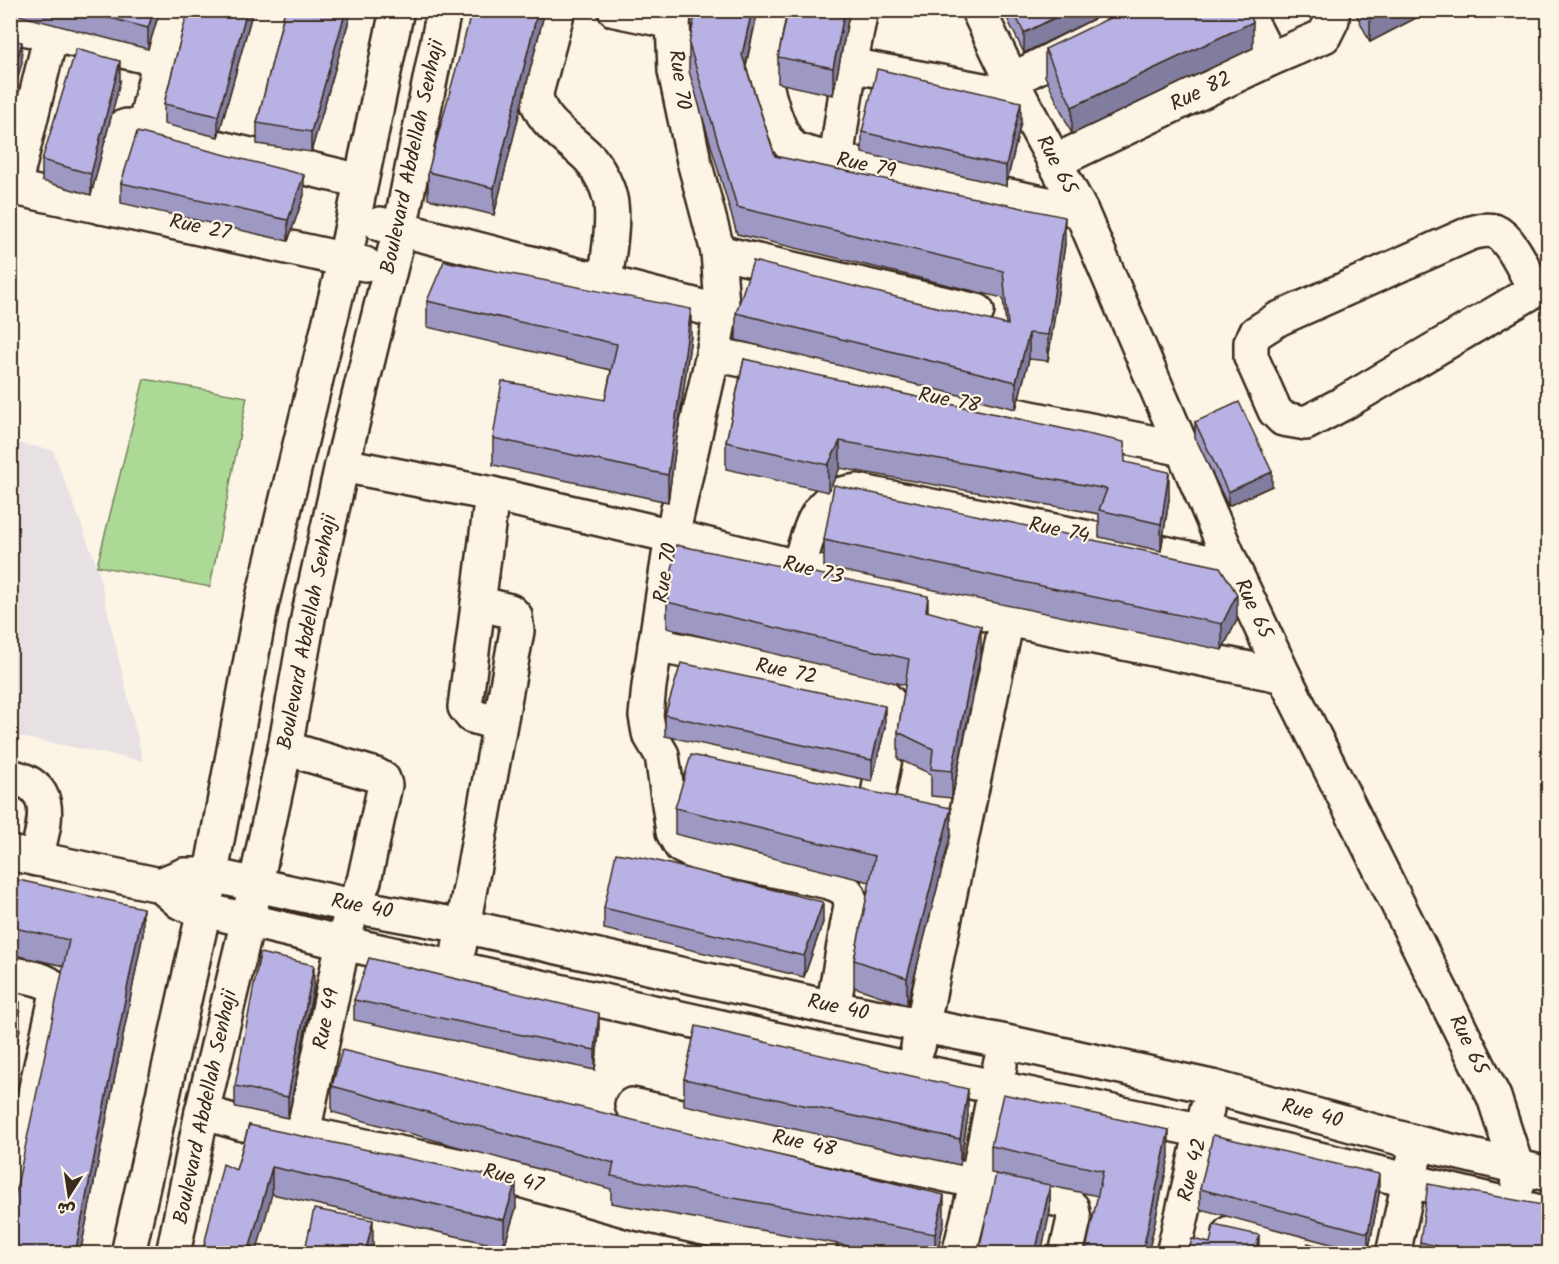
<svg xmlns="http://www.w3.org/2000/svg" width="1559" height="1264" font-family="Kalam,'Playpen Sans Arabic',sans-serif">
	<style>
		.built { fill: #e7e1e4 }
		.green { fill: #add997; stroke: #74825a; stroke-width: 1.5 }
		.lines { fill: none; stroke-linecap: round; stroke-linejoin: round }
		.minor-casing { stroke: #3b2a1e; stroke-width: 38 }
		.minor { stroke: #fcf5e5; stroke-width: 33 }
		.wall { fill: #9d99c3; stroke: #3b2a1e; stroke-width: 1.5 }
		.shaded-wall { fill: #807d9f; stroke: #3b2a1e; stroke-width: 1.5 }
		.building { fill: #b7b2e3; stroke: #3b2a1e; stroke-width: 1.5 }
		.labels { text-anchor: middle; dominant-baseline: central; stroke-width: 4.5; stroke-linejoin: round; paint-order: stroke }
		.street-label { font-size: 21px; fill: #3b2a1e; stroke: #fcf5e5 }
	</style>
	<rect width="100%" height="100%" fill="#fcf5e5"/>
	<filter id="ink" filterUnits="userSpaceOnUse"><feTurbulence type="fractalNoise" baseFrequency=".0167" numOctaves="2"/><feDisplacementMap in="SourceGraphic" scale="12" xChannelSelector="R" yChannelSelector="G"/><feConvolveMatrix kernelMatrix="1 2 1 2 8 2 1 2 1" color-interpolation-filters="sRGB"/></filter>
	<g filter="url(#ink)">
		<!-- built -->
		<polygon class="built" points="11,442 53,450 97,566 143,761 11,735"/>
		<!-- green -->
		<polygon class="green" points="144,379 247,397 210,587 97,566"/>
		<g class="lines">
			<!-- minor casing -->
			<g class="minor-casing">
				<g id="minor">
					<path d="M558,10L536,93C537,122 573,140 591,160C599,171 607,184 610,198C615,220 608,258 605,282"/>
					<polyline points="615,10 673,22"/>
					<path d="M675,10L673,22L675,71L694,161L718,252L722,305L713,354L672,536L649,686L646,716L649,733L662,755L673,832L681,846L698,854L829,882C843,887 849,890 851,905L833,1008"/>
					<path d="M770,10C766,27 762,45 763,62C764,82 777,138 795,149C807,155 823,157 836,160L1081,211"/>
					<polyline points="978,10 1020,97 1081,211 1233,567 1284,676 1494,1097 1516,1165 1518,1184"/>
					<polyline points="1245,10 1270,59"/>
					<polyline points="10,25 161,60"/>
					<polyline points="850,65 1020,97"/>
					<polyline points="1012,80 1149,10"/>
					<polyline points="144,129 171,10"/>
					<polyline points="836,160 850,65 861,10"/>
					<polyline points="1054,162 1270,59 1324,36 1332,20 1332,10"/>
					<polyline points="10,187 365,264"/>
					<polyline points="14,187 51,34"/>
					<polyline points="101,207 119,135 121,128 127,126 361,181"/>
					<polyline points="380,224 721,312"/>
					<polyline points="718,252 977,311"/>
					<path d="M1535,290C1526,274 1512,238 1494,231C1486,229 1479,231 1471,233L1278,319L1256,333L1251,342V357L1275,411L1283,419L1306,423L1342,404L1535,290L1548,282"/>
					<polyline points="713,354 1184,449"/>
					<polyline points="342,465 492,494 672,536 1007,619 1284,676"/>
					<polyline points="492,494 465,707 472,716 499,724"/>
					<path d="M798,567C806,545 812,510 834,497C841,493 849,492 857,491L1233,567"/>
					<path d="M655,645L871,689C882,695 890,699 894,712L878,794"/>
					<polyline points="285,748 376,775 383,779 385,785 364,881 353,906 343,943 303,1133"/>
					<path d="M10,776C59,787 44,823 36,859"/>
					<polyline points="10,853 160,885 180,902 192,907 343,943 914,1070 1203,1131 1548,1214"/>
					<polyline points="160,885 184,875 211,875 353,906 463,926 833,1008 1006,1042 1212,1087 1418,1143 1548,1174"/>
					<polyline points="459,948 517,631 515,616 510,611 478,603"/>
					<path d="M10,973C25,977 51,978 57,993L10,1206"/>
					<polyline points="918,1047 1007,619"/>
					<polyline points="632,1105 1064,1201 1072,1208 1074,1219 1066,1254"/>
					<polyline points="202,1112 243,1124 303,1133 499,1174 636,1213 822,1254"/>
					<polyline points="1230,1233 1325,1254"/>
					<polyline points="128,1254 204,910 261,606 345,259 397,10"/>
					<polyline points="173,1254 202,1112 248,920 285,748 309,613 342,465 400,229 444,10"/>
					<polyline points="959,1254 977,1181 1000,1065"/>
					<polyline points="1173,1254 1207,1109"/>
					<polyline points="1393,1254 1414,1159"/>
				</g>
			</g>
			<!-- minor -->
			<use href="#minor" class="minor"/>
		</g>
		<!-- wall -->
		<g class="wall">
			<polygon points="10,10 160,10 148,49 10,13"/>
			<polygon points="188,10 253,10 218,137 164,124 164,104"/>
			<polygon points="285,10 352,10 311,152 257,144 257,123"/>
			<polygon points="545,10 494,215 428,199 428,172"/>
			<polygon points="758,10 746,66 775,156 1065,244 1048,361 1029,359 1016,409 736,340 736,313 1006,325 1003,298 737,234 689,71 689,44"/>
			<polygon points="788,10 850,10 833,95 778,83 778,57"/>
			<polygon points="1003,10 1112,10 1024,53"/>
			<polygon points="1354,10 1431,10 1370,42"/>
			<polygon points="1253,48 1072,134 1045,76 1045,49"/>
			<polygon points="120,82 91,195 42,181 42,160"/>
			<polygon points="1021,122 1006,186 862,153 862,132"/>
			<polygon points="121,183 304,195 288,241 121,203"/>
			<polygon points="427,301 691,336 668,502 493,465 493,438 605,400 611,370 427,327"/>
			<polygon points="744,359 1125,462 1169,499 1161,551 1099,537 1099,514 840,468 828,492 726,469 726,442"/>
			<polygon points="1195,422 1272,486 1228,506 1195,437"/>
			<polygon points="824,540 1237,620 1222,650 824,567"/>
			<polygon points="667,602 928,612 981,652 952,798 931,796 931,774 898,759 898,732 905,685 667,628"/>
			<polygon points="665,715 885,727 872,781 665,736"/>
			<polygon points="675,808 951,834 907,1005 854,987 854,960 870,882 675,834"/>
			<polygon points="10,878 143,934 80,1254 10,1254 64,966 10,954"/>
			<polygon points="604,908 823,922 804,977 604,929"/>
			<polygon points="314,985 288,1118 235,1107 235,1086"/>
			<polygon points="354,1000 599,1033 595,1070 354,1020"/>
			<polygon points="684,1079 968,1116 960,1165 684,1105"/>
			<polygon points="332,1086 944,1222 937,1254 893,1254 611,1203 611,1189 332,1112"/>
			<polygon points="249,1125 516,1208 504,1247 272,1194 236,1170"/>
			<polygon points="991,1146 1169,1157 1148,1254 1085,1254 1098,1196 1050,1186 1050,1212 996,1174 991,1173"/>
			<polygon points="1200,1189 1379,1194 1368,1254 1200,1209"/>
			<polygon points="1420,1242 1548,1254 1420,1254"/>
		</g>
		<!-- shaded-wall -->
		<g class="shaded-wall">
			<polygon points="154,10 160,10 148,49 148,28"/>
			<polygon points="247,10 253,10 218,137 218,116"/>
			<polygon points="346,10 352,10 311,152 311,132"/>
			<polygon points="538,10 545,10 494,215 494,188"/>
			<polygon points="752,10 758,10 742,81 742,55"/>
			<polygon points="845,10 850,10 833,95 833,68"/>
			<polygon points="1070,10 1112,10 1024,53 1024,33"/>
			<polygon points="1379,10 1431,10 1370,42 1370,15"/>
			<polygon points="1253,22 1253,48 1072,134 1072,107"/>
			<polygon points="22,42 22,63 10,105 10,84"/>
			<polygon points="120,61 120,82 91,195 91,174"/>
			<polygon points="1021,102 1021,122 1006,186 1006,166"/>
			<polygon points="304,175 304,195 288,241 288,220"/>
			<polygon points="1065,217 1065,244 1048,361 1048,335"/>
			<polygon points="691,309 691,336 668,502 668,475"/>
			<polygon points="1029,333 1029,359 1016,409 1016,382"/>
			<polygon points="840,441 840,468 828,492 828,465"/>
			<polygon points="1169,472 1169,499 1161,551 1161,524"/>
			<polygon points="1272,472 1272,486 1228,506 1228,492"/>
			<polygon points="1237,594 1237,620 1222,650 1222,624"/>
			<polygon points="928,596 928,623 926,611"/>
			<polygon points="981,626 981,652 952,798 952,771"/>
			<polygon points="885,706 885,727 872,781 872,760"/>
			<polygon points="951,808 951,834 907,1005 907,978"/>
			<polygon points="823,902 823,922 804,977 804,956"/>
			<polygon points="143,908 143,934 80,1254 75,1254"/>
			<polygon points="314,965 314,985 288,1118 288,1097"/>
			<polygon points="20,1002 20,1029 10,1080 10,1054"/>
			<polygon points="599,1013 599,1033 595,1070 595,1050"/>
			<polygon points="968,1089 968,1116 960,1165 960,1139"/>
			<polygon points="1169,1130 1169,1157 1148,1254 1142,1254"/>
			<polygon points="272,1167 272,1194 256,1254 248,1254"/>
			<polygon points="1379,1174 1379,1194 1368,1254 1368,1233"/>
			<polygon points="516,1181 516,1208 504,1247 504,1220"/>
			<polygon points="1050,1185 1050,1212 1041,1254 1035,1254"/>
			<polygon points="944,1195 944,1222 937,1254 935,1254 935,1234"/>
			<polygon points="373,1220 373,1247 371,1254 365,1254"/>
			<polygon points="1259,1235 1259,1254 1255,1254"/>
		</g>
		<!-- building -->
		<g class="building">
			<polygon points="80,10 154,10 148,28"/>
			<polygon points="188,10 247,10 218,116 164,104"/>
			<polygon points="285,10 346,10 311,132 257,123"/>
			<polygon points="472,10 538,10 494,188 428,172"/>
			<polygon points="696,10 752,10 742,55 775,156 1065,217 1048,335 1029,333 1016,382 736,313 753,261 1008,325 1003,271 737,207 689,44"/>
			<polygon points="788,10 845,10 833,68 778,57"/>
			<polygon points="1013,10 1070,10 1024,33"/>
			<polygon points="1126,10 1248,10 1253,22 1072,107 1045,49"/>
			<polygon points="1368,10 1379,10 1370,15"/>
			<polygon points="10,40 22,42 10,84"/>
			<polygon points="76,49 120,61 91,174 42,160"/>
			<polygon points="877,69 1021,102 1006,166 862,132"/>
			<polygon points="137,132 304,175 288,220 121,183"/>
			<polygon points="444,261 691,309 668,475 493,438 502,381 605,400 617,344 427,301"/>
			<polygon points="744,359 1124,442 1125,462 1169,472 1161,524 1099,510 1107,489 840,441 828,465 726,442"/>
			<polygon points="1239,402 1272,472 1228,492 1195,422"/>
			<polygon points="834,485 1220,567 1237,594 1222,624 824,540"/>
			<polygon points="676,545 928,596 926,611 981,626 952,771 931,769 933,749 898,732 909,659 667,602"/>
			<polygon points="681,663 885,706 872,760 665,715"/>
			<polygon points="691,755 951,808 907,978 854,960 875,856 675,808"/>
			<polygon points="616,853 645,858 823,902 804,956 604,908"/>
			<polygon points="10,878 143,908 75,1254 10,1254 10,1219 69,940 10,927"/>
			<polygon points="260,953 314,965 288,1097 235,1086"/>
			<polygon points="369,958 599,1013 595,1050 354,1000"/>
			<polygon points="10,1001 20,1002 10,1054"/>
			<polygon points="696,1026 968,1089 960,1139 684,1079"/>
			<polygon points="342,1050 944,1195 935,1234 611,1176 614,1163 332,1086"/>
			<polygon points="1003,1094 1169,1130 1142,1254 1085,1254 1103,1171 991,1146"/>
			<polygon points="249,1125 516,1181 504,1220 272,1167 248,1254 202,1254 223,1164 236,1170"/>
			<polygon points="1213,1135 1379,1174 1368,1233 1200,1189"/>
			<polygon points="996,1174 1050,1185 1035,1254 978,1254"/>
			<polygon points="1428,1184 1548,1206 1548,1254 1469,1254 1420,1242"/>
			<polygon points="314,1209 373,1220 365,1254 304,1254"/>
			<polygon points="1214,1225 1259,1235 1255,1254 1188,1254 1192,1239 1210,1243"/>
			<polygon points="1308,1243 1346,1254 1305,1254"/>
		</g>
	</g>
	<g class="labels">
		<!-- street labels -->
		<g class="street-label">
			<text transform="translate(679 80) rotate(82)">Rue 70</text>
			<text transform="translate(1201 92) rotate(-26)">Rue 82</text>
			<text transform="translate(413 157) rotate(-78)">Boulevard Abdellah Senhaji</text>
			<text transform="translate(1056 165) rotate(62)">Rue 65</text>
			<text transform="translate(866 166) rotate(12)">Rue 79</text>
			<text transform="translate(200 228) rotate(12)">Rue 27</text>
			<text transform="translate(949 401) rotate(11)">Rue 78</text>
			<text transform="translate(1059 531) rotate(12)">Rue 74</text>
			<text transform="translate(813 571) rotate(14)">Rue 73</text>
			<text transform="translate(666 573) rotate(-81)">Rue 70</text>
			<text transform="translate(1253 609) rotate(65)">Rue 65</text>
			<text transform="translate(308 632) rotate(-79)">Boulevard Abdellah Senhaji</text>
			<text transform="translate(786 672) rotate(12)">Rue 72</text>
			<text transform="translate(362 907) rotate(11)">Rue 40</text>
			<text transform="translate(838 1008) rotate(12)">Rue 40</text>
			<text transform="translate(327 1019) rotate(-78)">Rue 49</text>
			<text transform="translate(1468 1045) rotate(64)">Rue 65</text>
			<text transform="translate(206 1107) rotate(-78)">Boulevard Abdellah Senhaji</text>
			<text transform="translate(1312 1114) rotate(15)">Rue 40</text>
			<text transform="translate(804 1144) rotate(12)">Rue 48</text>
			<text transform="translate(1193 1170) rotate(-76)">Rue 42</text>
			<text transform="translate(513 1179) rotate(15)">Rue 47</text>
		</g>
	</g>
	<!-- margin -->
	<rect width="1559" height="1264" fill="none" stroke="#fcf5e5" stroke-width="36"/>
	<rect x="18" y="18" width="1523" height="1228" fill="none" stroke="#3b2a1e" stroke-width="2" filter="url(#ink)"/>
	<!-- north arrow -->
	<g transform="translate(69 1195) rotate(192)" stroke="#fcf5e5" stroke-width="4.5" paint-order="stroke">
	<path d="M0-4.5L10 22L0 15L-10 22Z" fill="#3b2a1e"/>
	<text y="-9" font-size="16" font-weight="bold" text-anchor="middle" fill="#3b2a1e">ش</text>
	</g>
</svg>
